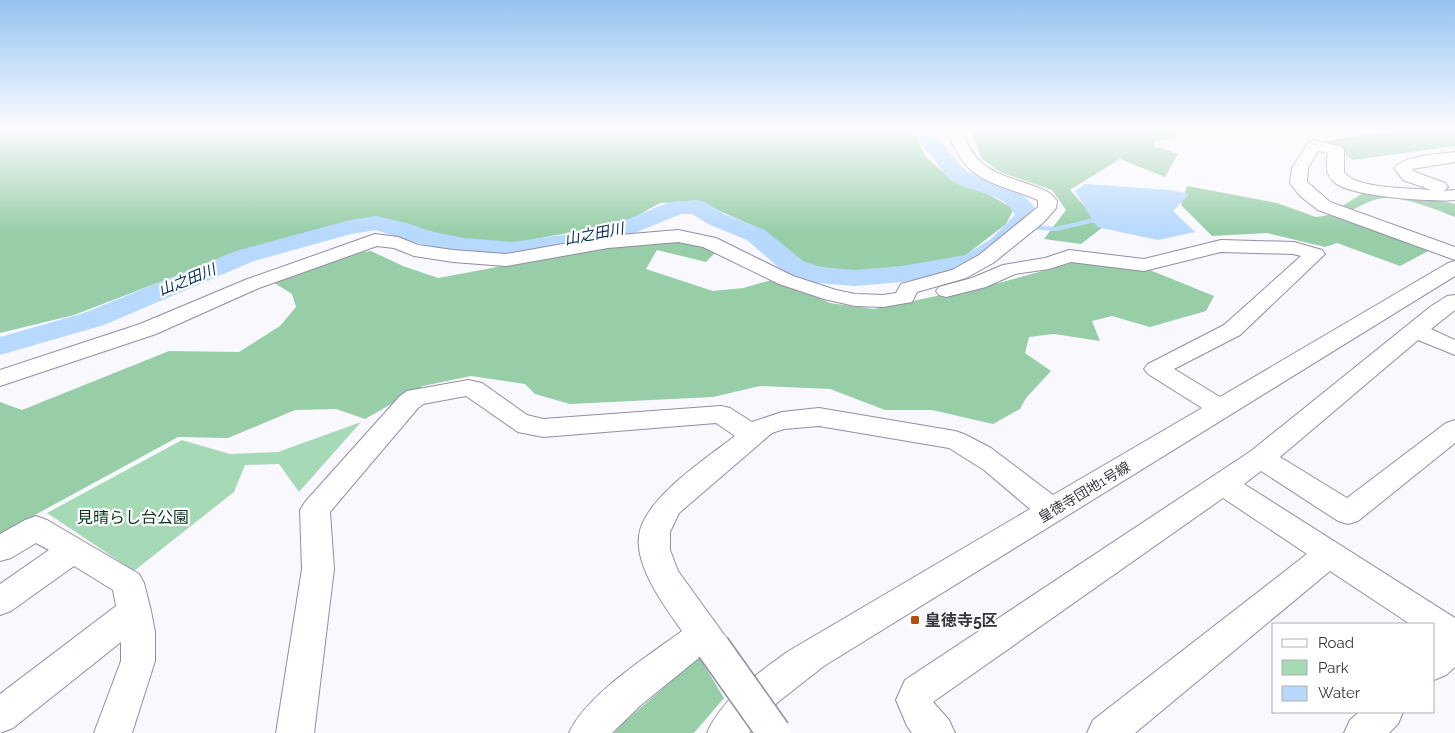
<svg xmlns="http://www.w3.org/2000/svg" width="1455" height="733" font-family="Raleway,'Noto Sans JP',sans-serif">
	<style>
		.green { fill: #a6dab6 }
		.forest { fill: #97cea8 }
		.water { fill: #b8d9fe }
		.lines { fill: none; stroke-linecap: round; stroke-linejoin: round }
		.stream { stroke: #b8d9fe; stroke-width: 4 }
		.river { fill: #b8d9fe; fill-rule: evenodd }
		.minor-casing { stroke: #938ca6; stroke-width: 2 }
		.minor { fill: #fff; fill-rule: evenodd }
		.minor-bridge-casing { stroke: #938ca6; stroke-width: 36; stroke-linecap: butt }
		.minor-bridge { stroke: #fff; stroke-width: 33 }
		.poi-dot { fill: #b14f10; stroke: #fff; stroke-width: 2 }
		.labels { text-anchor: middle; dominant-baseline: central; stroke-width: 4.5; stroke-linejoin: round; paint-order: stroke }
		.street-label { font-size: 14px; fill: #37343f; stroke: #fff }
		.water-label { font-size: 15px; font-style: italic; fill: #043159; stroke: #fff }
		.near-park-label { font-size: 16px; fill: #0b361d; stroke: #fff }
		.near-poi-label { font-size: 16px; font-weight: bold; fill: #37343f; stroke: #fff; text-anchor: start }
	</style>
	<rect width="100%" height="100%" fill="#f9f8fe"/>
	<!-- green -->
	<polygon class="green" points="361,422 299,492 279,464 245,465 234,492 134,571 47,513 182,440 230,454 278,452"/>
	<!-- forest -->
	<g class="forest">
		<polygon points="0,129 912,129 926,157 945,174 988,194 1014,209 1006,224 962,258 898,270 846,271 803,264 765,231 697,201 660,203 626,222 514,243 468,242 384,218 327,228 243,250 74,315 0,333"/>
		<polygon points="971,129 1183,129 1172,139 1154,141 1154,146 1178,154 1165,177 1120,159 1070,190 1103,227 1081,244 1044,239 1066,210 1052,190 1000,172 981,158"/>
		<polygon points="1406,129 1455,129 1455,146 1353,160 1325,141"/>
		<polygon points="1187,186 1277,203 1316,217 1341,213 1432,249 1400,266 1337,243 1325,247 1267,233 1212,236 1181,205"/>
		<path d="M1368,190L1435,199L1455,204V217C1435,209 1399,194 1378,199C1369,201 1360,206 1352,210L1342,206Z"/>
		<polygon points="671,238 716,252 706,262 657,250 646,269 713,291 743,288 775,279 830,303 874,309 999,283 1072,263 1140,266 1214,296 1206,311 1150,327 1112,316 1092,321 1100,341 1054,334 1029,337 1025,353 1051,371 1026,398 1020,409 993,424 932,410 885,410 830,389 760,386 713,397 570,404 535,394 525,384 471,376 423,386 365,419 336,409 295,410 228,438 178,437 0,534 0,402 22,410 169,351 239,352 280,326 296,307 292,294 273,282 357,253 371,251 403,266 438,278 492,268 570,250"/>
		<polygon points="699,657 724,698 694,733 614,733 622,724"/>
	</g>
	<!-- water -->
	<polygon class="water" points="1085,184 1169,190 1189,194 1173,211 1195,232 1158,240 1097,227 1075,191"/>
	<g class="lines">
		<!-- stream -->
		<polyline class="stream" points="1029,227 1056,229 1099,219"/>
		<!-- river -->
		<path class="river" d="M914,129H934C936,139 943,143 949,151C956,159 961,168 970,173C1001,191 1018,179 1040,216L1009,249L982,267L902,282L855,286L817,283L785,273L747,240L708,224L692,214H681L632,234L562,251L512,258L464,254L413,242L376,230L351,234L254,261L104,325L0,355V337L84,313L236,251L350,220L376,216L410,224L429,231L464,238L512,242L562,235L624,221L669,202L697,200L705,202L724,214L765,230L803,261L820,267L855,270L902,266L965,255L991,239L1015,215C1004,192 976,194 956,183C945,178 940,167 933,158C925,149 917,141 914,129Z"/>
		<!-- minor casing -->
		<g class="minor-casing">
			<g id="minor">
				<path d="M947,129H961C976,169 993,172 1031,185C1042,189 1050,191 1057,201L1056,208L1044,222L993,263L966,278L917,292L912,302L883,307L855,306L824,299L779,284L703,247L678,242L608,248L506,266L453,262L414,256L394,248L377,246L259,288L156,334L0,386V370L140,324L245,280L375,234L398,237L418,245L453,250L506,254L608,236L678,230L716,238L793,276L836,290L855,294L883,295L896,293L901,284L952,270L979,255L1038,207V200C992,181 964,183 947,129Z"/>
				<path d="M1314,140L1342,147L1344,150V172C1355,189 1411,188 1431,190L1403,180L1394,168C1402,156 1440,154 1455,152V162L1412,169L1415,172L1445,183L1448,187L1444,191L1455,190V200C1432,202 1350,197 1334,182C1325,174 1326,163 1328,153L1318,151L1308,168L1307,182L1330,202L1455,247V260L1318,210L1300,196L1290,183L1292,168L1309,142Z"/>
				<path d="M1221,240L1294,242L1322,250L1325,254L1240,335L1174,369L1220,397L1448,263L1455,261V276L824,666L778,702L749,733H707C722,698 758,673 787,652L1030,509L984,470L949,448L819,426L784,429L772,433L679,513L670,532V550L678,571L725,636L730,647L725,658L713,662L700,657L641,705L612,733H569C586,695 648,656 682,631C665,607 635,567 639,536C643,499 707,458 735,436L716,423L543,437L518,432L466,396L423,404L418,408L330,512L334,569L314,733H276L302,569L300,510L305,502L400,396L407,391L468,380L482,383L527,415L543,419L721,406L730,408L752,422L782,412L819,408L955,431L964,434L991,448L1053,495L1202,408L1148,374L1144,369L1148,364L1224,325L1301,256L1293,254L1221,252L1144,271L1071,262L1049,269L1015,274L986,287L946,297L939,295L936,291L939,287L972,278L1003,265L1045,258L1069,250L1144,259Z"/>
				<polygon points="1455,295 1455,310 1431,329 1455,340 1455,355 1418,340 1280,457 1347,498 1446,423 1455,420 1455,443 1358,521 1348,524 1338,521 1261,471 1244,484 1455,618 1455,667 1446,675 1434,680 1434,624 1410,624 1330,571 1135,733 1087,733 1093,720 1307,554 1223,498 933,702 949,720 955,733 912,733 907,726 896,700 905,680 1251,451 1430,307 1447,296"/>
				<polygon points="36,516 47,520 139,574 144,583 151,611 155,632 155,661 132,733 94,733 121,661 121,642 13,728 0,733 0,694 116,606 113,590 74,566 11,611 0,615 0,584 49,550 36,543 11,558 0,561 0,534 25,520"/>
				<polygon points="1359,712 1403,712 1398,724 1389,733 1344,733 1350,720"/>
			</g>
		</g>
		<!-- minor -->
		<use href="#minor" class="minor"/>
		<!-- minor-bridge casing -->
		<g class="minor-bridge-casing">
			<polyline id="minor-bridge" points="713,647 774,733"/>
		</g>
		<!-- minor-bridge -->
		<use href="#minor-bridge" class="minor-bridge"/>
	</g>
	<!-- sky -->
	<linearGradient id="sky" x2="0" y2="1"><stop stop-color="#95c3f1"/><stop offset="0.56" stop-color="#fcfcff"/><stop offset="1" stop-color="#fcfcff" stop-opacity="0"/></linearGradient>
	<rect width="1455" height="232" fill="url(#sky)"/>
	<!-- markers -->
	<rect class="poi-dot" x="910" y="615" width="10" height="10" rx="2.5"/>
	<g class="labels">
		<!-- street labels -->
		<g class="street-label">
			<text transform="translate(1084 492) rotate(-31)">皇徳寺団地1号線</text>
		</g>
		<!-- water labels -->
		<g class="water-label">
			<text transform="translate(594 234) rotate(-11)">山之田川</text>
			<text transform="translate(187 280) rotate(-22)">山之田川</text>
		</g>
		<!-- near-park labels -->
		<g class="near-park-label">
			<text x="133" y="517">見晴らし台公園</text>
		</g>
		<!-- near-poi labels -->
		<g class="near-poi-label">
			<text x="925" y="620">皇徳寺5区</text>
		</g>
	</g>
	<!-- legend -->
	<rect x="1272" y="623" width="162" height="90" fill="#ffffff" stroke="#afaeb2"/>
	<rect x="1282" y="639" width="25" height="8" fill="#ffffff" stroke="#afaeb2"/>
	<text x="1318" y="648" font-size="15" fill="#37343f">Road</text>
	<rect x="1282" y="660" width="25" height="15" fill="#a6dab6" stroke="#afaeb2"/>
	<text x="1318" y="673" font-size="15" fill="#37343f">Park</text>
	<rect x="1282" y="686" width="25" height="15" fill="#b8d9fe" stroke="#afaeb2"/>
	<text x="1318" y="698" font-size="15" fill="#37343f">Water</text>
</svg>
